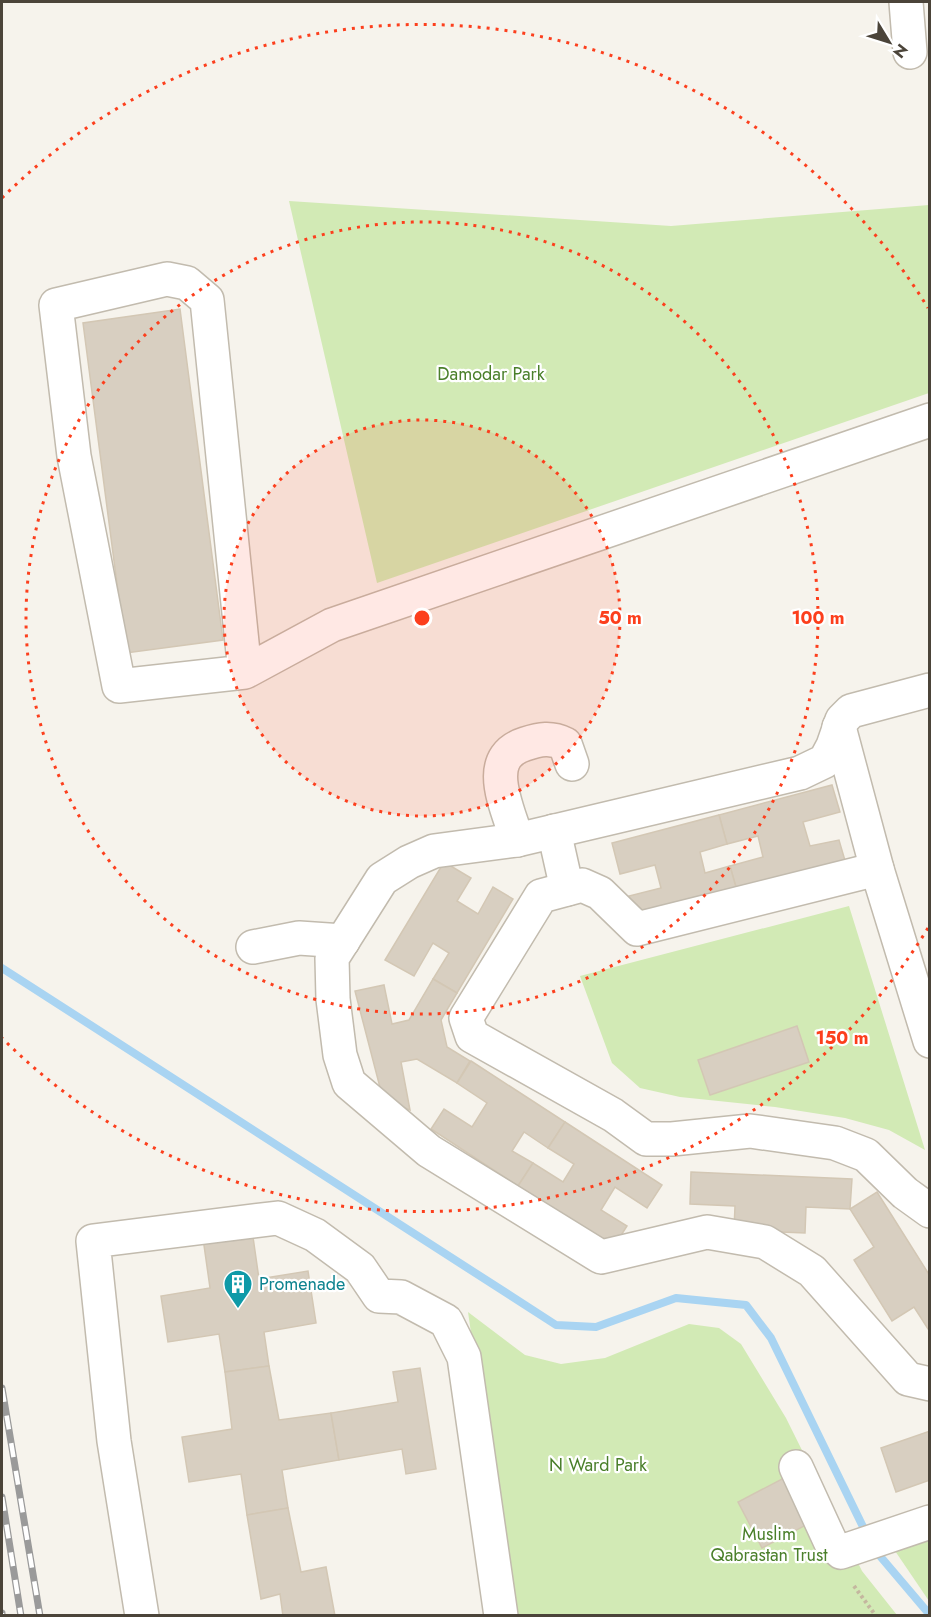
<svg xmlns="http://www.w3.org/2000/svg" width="931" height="1617" font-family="Jost,sans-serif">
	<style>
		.green { fill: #d2eab5 }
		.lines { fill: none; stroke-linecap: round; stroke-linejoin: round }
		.stream { stroke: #a9d4f2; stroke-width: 8 }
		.building { fill: #d8cfc1; stroke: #d3c7b4; stroke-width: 1.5 }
		.minor-casing { stroke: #c2bbae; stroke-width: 36 }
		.path { stroke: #c4b79f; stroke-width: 4; stroke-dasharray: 3 3; stroke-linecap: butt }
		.minor { stroke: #fff; stroke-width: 33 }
		.rail-casing { stroke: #9a9a9a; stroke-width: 7 }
		.rail { stroke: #fff; stroke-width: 4.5; stroke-dasharray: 14; stroke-linecap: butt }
		.ring { fill: none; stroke: #fc3f1d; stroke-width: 3; stroke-dasharray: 3 6 }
		.labels { text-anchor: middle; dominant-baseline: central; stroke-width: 4.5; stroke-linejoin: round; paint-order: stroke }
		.park-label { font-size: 18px; fill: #4a7f2a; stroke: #fff }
		.culture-label { font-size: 18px; fill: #0d838f; stroke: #fff; text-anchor: start }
		.centre { fill: #fc3f1d; stroke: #fff; stroke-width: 3 }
		.ring-label { font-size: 18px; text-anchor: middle; font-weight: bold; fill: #fc3f1d; stroke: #fff; stroke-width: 4.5; stroke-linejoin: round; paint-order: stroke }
	</style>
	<rect width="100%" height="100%" fill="#f6f3ec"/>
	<!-- green -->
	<g class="green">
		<polygon points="289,201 671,226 929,205 929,393 377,583"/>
		<polygon points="849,906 925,1150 889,1130 845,1118 775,1107 680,1097 640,1088 612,1063 580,976"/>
		<polygon points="468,1312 525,1355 561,1364 605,1358 689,1324 719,1328 741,1344 786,1418 862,1571 897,1615 512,1615"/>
		<polygon points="929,1511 929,1601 889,1542"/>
	</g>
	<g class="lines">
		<!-- stream -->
		<g class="stream">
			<polyline points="2,968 556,1325 596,1327 676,1298 746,1305 771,1338 867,1535"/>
			<polyline points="874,1549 930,1615"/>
		</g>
	</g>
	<!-- building -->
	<g class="building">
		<polygon points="180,309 223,640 126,653 83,323"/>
		<polygon points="832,785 840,812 803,822 810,846 839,840 846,864 737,891 730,866 763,857 758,836 727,844 719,815"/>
		<polygon points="719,815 727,844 700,852 705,873 730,866 737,891 634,918 629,896 661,888 655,865 620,874 612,843"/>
		<polygon points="444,862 471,878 457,901 478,914 493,887 513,899 457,993 433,979 449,953 433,943 414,976 385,960"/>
		<polygon points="433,979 457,993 441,1020 447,1047 470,1061 457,1083 417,1059 401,1062 410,1110 383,1099 355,991 384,985 392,1024 409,1020"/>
		<polygon points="797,1026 809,1062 710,1095 698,1060"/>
		<polygon points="471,1061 565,1122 548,1148 524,1132 512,1151 533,1163 518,1186 431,1129 444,1109 472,1127 487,1103 457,1083"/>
		<polygon points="565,1122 662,1185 647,1208 615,1187 601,1210 627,1226 613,1248 518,1186 533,1163 563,1182 574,1164 548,1148"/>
		<polygon points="691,1172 852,1179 850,1209 806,1207 805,1233 734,1230 735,1206 690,1204"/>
		<polygon points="877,1192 930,1276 930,1332 914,1307 892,1321 854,1260 874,1247 850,1209"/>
		<polygon points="252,1230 259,1279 308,1271 316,1323 264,1332 269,1366 225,1372 219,1334 168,1342 161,1296 210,1288 203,1238"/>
		<polygon points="269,1366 279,1420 331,1413 339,1460 282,1470 288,1508 247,1515 241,1474 189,1482 182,1437 232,1429 225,1372"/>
		<polygon points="420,1368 436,1469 406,1474 402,1449 339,1460 331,1413 398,1402 393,1372"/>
		<polygon points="930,1431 930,1480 896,1492 881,1448"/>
		<polygon points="784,1478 808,1524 762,1548 738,1502"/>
		<polygon points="288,1508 301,1572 326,1567 335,1616 283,1616 280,1594 261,1599 247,1515"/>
	</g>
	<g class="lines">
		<!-- minor casing -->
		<g class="minor-casing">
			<g id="minor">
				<polyline points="906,2 910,52"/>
				<polyline points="245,672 207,300 187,283 167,279 56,305 74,456 119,686 245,672 332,625 930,420"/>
				<polyline points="930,690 851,711 842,720 833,746 825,761 800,773 517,840 434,851 409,862 382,879 332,958 333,999 340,1055 349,1083 429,1151 601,1257 707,1232 765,1242 812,1271 908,1379 930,1384"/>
				<polyline points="839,727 877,869 930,1041"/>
				<polyline points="554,831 567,889"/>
				<path d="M517,840C508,808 481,758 525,744C540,739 551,737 565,744L572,764"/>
				<polyline points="877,869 637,929 600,893 582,885 541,896 466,1018 472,1036 613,1115 646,1139 672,1139 750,1131 835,1143 866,1155 905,1193 930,1211"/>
				<polyline points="253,947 299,938 343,941"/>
				<polyline points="796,1467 831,1543 841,1552 930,1522"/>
				<polyline points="142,1616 114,1441 93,1241 278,1218 315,1235 360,1268 379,1296 401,1297 446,1321 464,1357 501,1616"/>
			</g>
		</g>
		<!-- path -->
		<polyline class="path" points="854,1586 876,1616"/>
		<!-- minor -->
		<use href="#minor" class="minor"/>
		<!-- rail casing -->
		<g class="rail-casing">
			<g id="rail">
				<polyline points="2,1388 40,1616"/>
				<polyline points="2,1497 21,1616"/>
				<polyline points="2,1613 2,1616"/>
			</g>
		</g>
		<!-- rail -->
		<use href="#rail" class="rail"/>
	</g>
	<!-- distance rings -->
	<circle cx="422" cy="618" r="198" fill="#fc3f1d" fill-opacity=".12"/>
	<g class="ring">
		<circle cx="422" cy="618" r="198"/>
		<circle cx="422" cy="618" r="396"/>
		<path d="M928 928A594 594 0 0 1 2 1038M2 198A594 594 0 0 1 928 308"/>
	</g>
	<!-- icons -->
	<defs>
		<g id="building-pin" transform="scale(1.5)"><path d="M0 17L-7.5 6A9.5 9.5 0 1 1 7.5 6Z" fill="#0f9aa8" stroke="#fff"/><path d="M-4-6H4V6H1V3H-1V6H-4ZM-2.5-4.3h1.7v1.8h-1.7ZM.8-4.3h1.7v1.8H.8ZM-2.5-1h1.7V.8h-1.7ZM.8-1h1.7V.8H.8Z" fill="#fff"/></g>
	</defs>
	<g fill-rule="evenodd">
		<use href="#building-pin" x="238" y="1284"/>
	</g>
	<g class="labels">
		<!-- park labels -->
		<g class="park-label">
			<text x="491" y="374">Damodar Park</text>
			<text x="598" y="1465">N Ward Park</text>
			<text x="769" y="1534">Muslim<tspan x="769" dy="21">Qabrastan Trust</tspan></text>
		</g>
		<!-- culture labels -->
		<g class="culture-label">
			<text x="259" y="1284">Promenade</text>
		</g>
	</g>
	<circle cx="422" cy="618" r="9" class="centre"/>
	<g class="ring-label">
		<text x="620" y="624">50 m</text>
		<text x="818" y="624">100 m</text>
		<text x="842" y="1044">150 m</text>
	</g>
	<!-- border -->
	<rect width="931" height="1617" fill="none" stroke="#4b4439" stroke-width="6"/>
	<!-- north arrow -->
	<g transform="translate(889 42) rotate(128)" stroke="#ffffff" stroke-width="4.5" paint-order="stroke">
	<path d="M0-4.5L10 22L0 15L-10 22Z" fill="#4b4439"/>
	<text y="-9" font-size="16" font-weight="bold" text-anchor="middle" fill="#4b4439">N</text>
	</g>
</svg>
